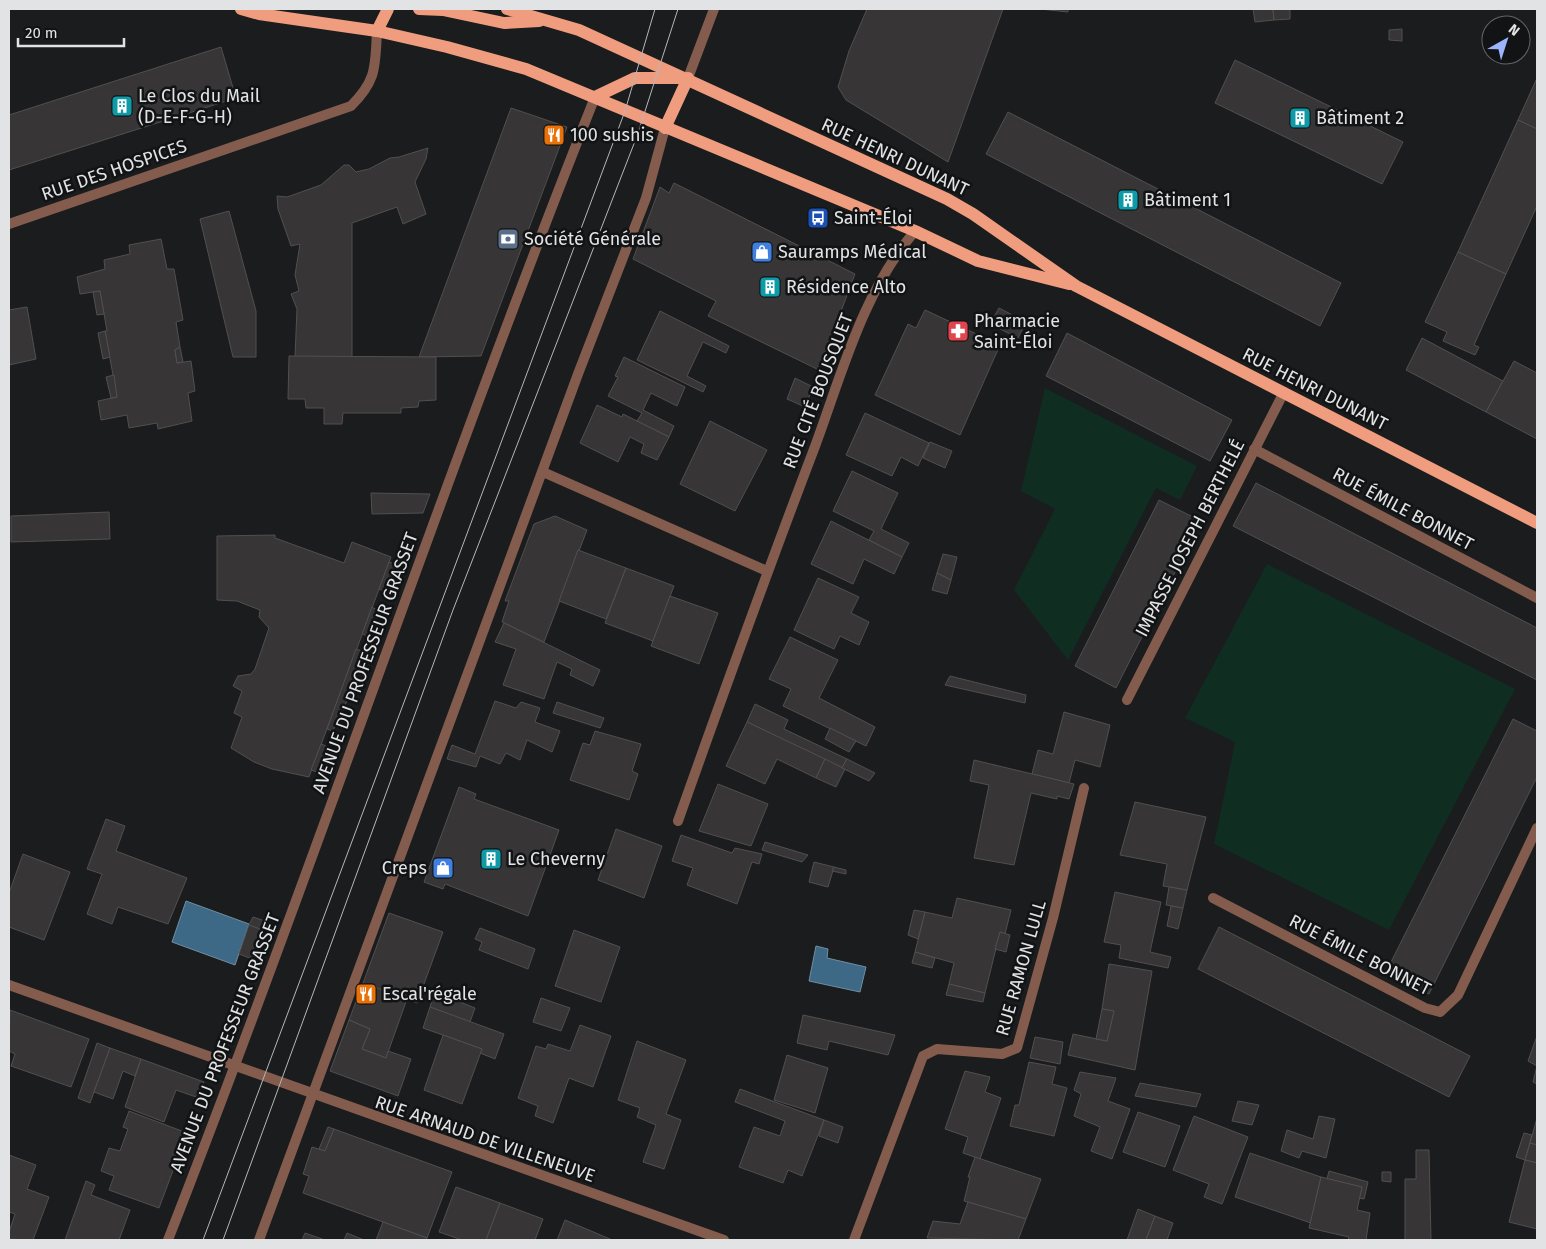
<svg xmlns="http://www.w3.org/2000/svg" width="1546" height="1249" font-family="'Fira Sans',sans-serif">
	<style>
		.green { fill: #102d21 }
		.water { fill: #3e6986; stroke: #6f8ea2 }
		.building { fill: #373536; stroke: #514f50 }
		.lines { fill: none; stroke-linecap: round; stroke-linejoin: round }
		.minor { stroke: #845c4e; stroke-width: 10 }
		.primary { stroke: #f09d7f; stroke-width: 12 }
		.tram { stroke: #b5b7b8; stroke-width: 1 }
		.labels { text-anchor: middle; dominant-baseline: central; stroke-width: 5; stroke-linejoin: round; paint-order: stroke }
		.poi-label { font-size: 18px; fill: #e1e3e4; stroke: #111314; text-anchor: start }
		.street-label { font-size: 18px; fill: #e1e3e4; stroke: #111314 }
	</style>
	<rect width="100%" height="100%" fill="#1a1c1d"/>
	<!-- green -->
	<g class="green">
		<polygon points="1045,388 1197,466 1180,500 1156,488 1068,660 1014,590 1055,509 1021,491"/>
		<polygon points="1267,564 1515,689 1389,930 1214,844 1235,742 1185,718"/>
	</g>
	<!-- water -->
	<g class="water">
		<polygon points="186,901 249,924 235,965 172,942"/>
		<polygon points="816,946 828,949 827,958 866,967 860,992 809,981"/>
	</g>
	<!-- building -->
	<g class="building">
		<polygon points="867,9 1003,9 948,162 846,100 838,87 849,51"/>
		<polygon points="1040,9 1068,9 1068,12"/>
		<polygon points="1253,9 1273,9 1274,20 1255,22"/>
		<polygon points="1273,9 1290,9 1290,19 1274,20"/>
		<polygon points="1402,29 1402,41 1389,40 1389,30"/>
		<polygon points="221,47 236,98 9,170 9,115"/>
		<polygon points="1235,60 1403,142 1382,184 1215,103"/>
		<polygon points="1537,78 1537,129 1518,120"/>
		<polygon points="511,108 567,127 481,356 419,357"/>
		<polygon points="1008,112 1341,283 1320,326 986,154"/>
		<polygon points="1518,120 1537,129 1537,206 1506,274 1458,252"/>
		<polygon points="428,148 426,159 415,182 426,214 403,224 397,207 352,223 352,357 295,357 297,309 291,294 299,291 295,275 300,244 291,246 278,209 277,196 287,197 321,185 344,165 349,165 356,172 369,169 390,158 399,157"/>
		<polygon points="674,183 855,274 819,370 708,316 716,301 633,259 660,187 669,193"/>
		<polygon points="229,211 256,311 256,357 233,357 200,219"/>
		<polygon points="161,239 167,269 174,269 183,320 176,322 180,347 175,350 177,363 191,361 195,391 188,393 192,421 158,429 157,423 129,428 127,415 101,420 98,401 117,397 105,331 107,331 100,291 80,294 77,277 105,269 104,260 130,254 129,245"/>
		<polygon points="1458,252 1506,274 1474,345 1479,347 1475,355 1443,341 1447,332 1425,322"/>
		<polygon points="100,291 104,314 97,315 93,292"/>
		<polygon points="27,307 36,359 9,365 9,310"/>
		<polygon points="999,308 1026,322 1018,338 990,324"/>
		<polygon points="925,310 1000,345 960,435 875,395 908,324 916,328"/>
		<polygon points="660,311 729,346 726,353 703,342 687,376 706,386 703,392 637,360"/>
		<polygon points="105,331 110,357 103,359 98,333"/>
		<polygon points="1067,333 1232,420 1210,461 1046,376"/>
		<polygon points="1422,338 1503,381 1486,412 1406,370"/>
		<polygon points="180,347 183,362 177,363 175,350"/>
		<polygon points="289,356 436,357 436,400 419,401 418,407 401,408 401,413 343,413 342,424 324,424 324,408 306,408 305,399 288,399"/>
		<polygon points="624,357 685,387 677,406 651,393 643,410 674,426 669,437 637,421 642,413 608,396 618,377 615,376"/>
		<polygon points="1514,361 1537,373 1537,439 1486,412"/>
		<polygon points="114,375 117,397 111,398 106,377"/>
		<polygon points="795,378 813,387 805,407 787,399"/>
		<polygon points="597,405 622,417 623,414 669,437 657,460 641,453 644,444 630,437 618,462 580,443"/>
		<polygon points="865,413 929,443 918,466 901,457 892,476 846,455"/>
		<polygon points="710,421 767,450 735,511 680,484"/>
		<polygon points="930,442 952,451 945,468 923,458"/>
		<polygon points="852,471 898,493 881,529 909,543 902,557 869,540 874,531 833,511"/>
		<polygon points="1256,483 1537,628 1537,680 1233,526"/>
		<polygon points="371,493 430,494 423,513 372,514"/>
		<polygon points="1159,500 1201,521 1116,688 1075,666"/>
		<polygon points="109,512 110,539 11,542 11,516"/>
		<polygon points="555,516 587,530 544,642 502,622 509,601 505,601 534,524"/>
		<polygon points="831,521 902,557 894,574 864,559 853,584 811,564"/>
		<polygon points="275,535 275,538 344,563 352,542 391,557 309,777 272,769 254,762 231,748 242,717 234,713 242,691 233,686 238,676 251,674 255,669 269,628 259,617 260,610 237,601 217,600 217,536"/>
		<polygon points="578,550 626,568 606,619 559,601"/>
		<polygon points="943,554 957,557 951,580 937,573"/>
		<polygon points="389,562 394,564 394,571 389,584 384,591 379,589"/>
		<polygon points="626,568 674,586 653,641 605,623"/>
		<polygon points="937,573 951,580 947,594 932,590"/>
		<polygon points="818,578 859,597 851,613 869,622 859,645 840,636 834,649 794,630"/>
		<polygon points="670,596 718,613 699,664 651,646"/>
		<polygon points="372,607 377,610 376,623 367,636 362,634"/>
		<polygon points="504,623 600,670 593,686 570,675 572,669 557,662 544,699 503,685 516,649 495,642"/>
		<polygon points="790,637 838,660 819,698 875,727 866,746 783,706 791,689 769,679"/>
		<polygon points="356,649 362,651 362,660 339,722 332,731 327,729"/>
		<polygon points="950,676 1026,695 1025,703 945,685"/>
		<polygon points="495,701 516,708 521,702 540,708 535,722 560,731 552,752 527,740 520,760 506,753 500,764 480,756 476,767 447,759 452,745 475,754"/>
		<polygon points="557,702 604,718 600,728 553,713"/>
		<polygon points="755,704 788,720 784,729 847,759 842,768 747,722"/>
		<polygon points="1064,712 1110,725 1100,767 1075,760 1069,783 1032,774 1038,750 1053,754"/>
		<polygon points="1513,719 1537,731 1537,777 1429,994 1386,972"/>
		<polygon points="747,722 825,759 816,778 777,759 765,784 726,766"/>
		<polygon points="830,728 856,741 849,752 825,739"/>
		<polygon points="595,731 641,744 632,771 638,774 629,800 570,780 583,743 590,745"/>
		<polygon points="321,744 326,746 326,756 317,772 311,770"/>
		<polygon points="825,759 845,769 836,787 816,778"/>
		<polygon points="847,759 875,773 869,781 842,768"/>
		<polygon points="974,760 1074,784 1069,799 1057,796 1057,799 1031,793 1014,865 974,858 989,785 970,781"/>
		<polygon points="718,784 768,804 751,846 699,831"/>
		<polygon points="459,787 476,794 474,799 559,830 528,916 445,884 443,889 424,882"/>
		<polygon points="1135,802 1206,817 1187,890 1163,886 1167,864 1120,855"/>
		<polygon points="106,819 125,826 116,851 187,878 168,924 118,907 112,924 87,914 102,874 87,869"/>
		<polygon points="616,829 662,846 644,898 598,880"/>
		<polygon points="681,835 732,853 735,848 762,854 759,864 752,862 737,904 687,885 693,868 672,861"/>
		<polygon points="765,842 808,855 802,862 762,850"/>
		<polygon points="23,854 70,872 44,940 9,927 9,893"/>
		<polygon points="814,862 834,867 828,887 809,882"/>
		<polygon points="834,867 846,870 846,874 832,871"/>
		<polygon points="1169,887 1187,890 1183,908 1166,905"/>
		<polygon points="1115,892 1161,902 1150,952 1171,957 1168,968 1119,958 1121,945 1104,942"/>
		<polygon points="957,898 1011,910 1005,934 1000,932 985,993 949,984 954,963 915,952 925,912 952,918"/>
		<polygon points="1171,906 1183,908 1178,929 1167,926"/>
		<polygon points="914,910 925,912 918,939 908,935"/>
		<polygon points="389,913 443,932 417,1003 363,983"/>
		<polygon points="253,917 271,923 268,932 249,925"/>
		<polygon points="249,925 268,932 257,961 239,954"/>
		<polygon points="1219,927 1470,1056 1449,1097 1198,969"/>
		<polygon points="480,928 535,949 528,969 479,950 482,942 475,939"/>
		<polygon points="574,930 620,947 601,1002 555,986"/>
		<polygon points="1000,932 1010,935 1006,952 995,949"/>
		<polygon points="915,952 935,958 932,968 912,963"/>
		<polygon points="1109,964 1152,971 1135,1070 1068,1055 1073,1034 1107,1041 1114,1011 1102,1009"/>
		<polygon points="363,983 407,999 386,1058 362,1049 370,1029 349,1020"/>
		<polygon points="949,984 985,993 983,1002 946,995"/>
		<polygon points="435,992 475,1008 470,1022 430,1007"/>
		<polygon points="541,998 570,1008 561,1031 533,1022"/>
		<polygon points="430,1007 504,1034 495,1059 480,1053 482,1049 423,1028"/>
		<polygon points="1102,1009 1114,1011 1107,1041 1096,1039"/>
		<polygon points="10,1010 89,1039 71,1087 11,1066 15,1054 9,1051"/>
		<polygon points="803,1015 895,1035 888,1055 829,1041 827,1050 797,1043"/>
		<polygon points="349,1020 370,1029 362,1049 386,1058 388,1051 411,1059 398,1096 330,1071"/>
		<polygon points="580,1025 611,1036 593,1087 569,1078 553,1123 535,1116 538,1106 518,1098 536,1046 546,1049 548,1044 570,1051"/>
		<polygon points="443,1035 482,1049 462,1104 424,1090"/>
		<polygon points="1537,1036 1537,1066 1528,1061"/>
		<polygon points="1035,1037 1063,1042 1060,1064 1030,1058"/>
		<polygon points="637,1041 686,1060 666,1114 681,1120 664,1169 643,1162 656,1125 637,1117 640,1108 618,1100"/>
		<polygon points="97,1043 110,1048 90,1103 78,1098"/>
		<polygon points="110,1048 141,1059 135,1076 123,1071 113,1099 94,1092"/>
		<polygon points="787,1055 828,1068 815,1113 774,1100"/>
		<polygon points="141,1059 204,1082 199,1098 176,1090 164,1122 125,1107"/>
		<polygon points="1029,1062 1056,1067 1052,1084 1067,1088 1054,1136 1010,1126 1015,1105 1019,1105"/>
		<polygon points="1537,1066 1537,1084 1533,1082"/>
		<polygon points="965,1071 990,1077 985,1092 1001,1098 980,1159 963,1153 968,1137 945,1129"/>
		<polygon points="1080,1072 1116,1078 1108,1101 1130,1109 1112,1159 1091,1151 1100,1127 1074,1116 1081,1094 1074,1090"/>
		<polygon points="1140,1083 1201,1094 1196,1107 1135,1096"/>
		<polygon points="740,1089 824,1120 802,1176 788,1170 783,1183 739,1167 754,1127 780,1136 785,1121 735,1102"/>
		<polygon points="1238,1101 1259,1105 1252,1125 1232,1121"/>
		<polygon points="129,1111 187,1133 159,1208 109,1190 114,1176 101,1171 109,1148 120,1151 128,1129 123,1127"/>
		<polygon points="1138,1112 1180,1126 1165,1167 1123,1152"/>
		<polygon points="1194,1116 1248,1137 1222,1204 1204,1197 1209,1184 1173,1170"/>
		<polygon points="1319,1116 1335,1119 1326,1158 1302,1151 1299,1158 1281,1151 1287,1130 1313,1139"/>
		<polygon points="1537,1118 1537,1145 1530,1143"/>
		<polygon points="824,1120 843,1127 838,1143 819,1136"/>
		<polygon points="328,1127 334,1129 325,1151 319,1149"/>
		<polygon points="334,1129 452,1172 427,1238 303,1193 309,1176 303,1174 312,1147 325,1151"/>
		<polygon points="1524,1133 1532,1135 1525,1160 1516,1157"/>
		<polygon points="1530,1143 1537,1145 1537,1163 1525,1160"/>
		<polygon points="1416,1150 1429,1150 1431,1240 1405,1240 1405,1179 1416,1179"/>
		<polygon points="1250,1153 1321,1177 1311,1223 1235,1197"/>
		<polygon points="9,1155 36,1165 27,1189 49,1197 33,1240 9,1239 9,1232 15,1214 9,1212"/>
		<polygon points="975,1157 1041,1179 1026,1219 964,1201 970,1177 968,1177"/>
		<polygon points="1525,1160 1537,1163 1537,1229 1509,1222"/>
		<polygon points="1329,1171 1368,1182 1364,1199 1359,1198 1362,1187 1327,1179"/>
		<polygon points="1382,1172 1391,1172 1391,1182 1382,1181"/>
		<polygon points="1321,1177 1362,1187 1357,1210 1370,1213 1366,1240 1348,1240 1349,1237 1309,1228"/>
		<polygon points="86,1181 95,1185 91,1195 130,1210 119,1240 65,1240"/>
		<polygon points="456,1187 500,1203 486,1240 462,1240 439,1232"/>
		<polygon points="968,1202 1026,1219 1018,1240 927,1238 933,1221 960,1224"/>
		<polygon points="500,1203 543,1219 535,1240 486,1240"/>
		<polygon points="1138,1209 1155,1216 1146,1240 1127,1240"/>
		<polygon points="1155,1216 1173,1223 1167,1240 1146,1240"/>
		<polygon points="565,1220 610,1239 610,1240 557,1240"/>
		<polygon points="383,1222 427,1238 426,1240 376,1240"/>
		<polygon points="305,1233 325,1240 302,1240"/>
		<polygon points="347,1233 364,1240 344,1240"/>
	</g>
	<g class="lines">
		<!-- minor -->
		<g class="minor">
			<polyline points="688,78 714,9"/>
			<path d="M9,224L351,106C377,80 375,67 377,31"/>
			<polyline points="1254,449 1537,598"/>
			<polyline points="543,472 767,571"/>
			<polyline points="1127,700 1284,392"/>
			<path d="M678,821C722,697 767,572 814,449C842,374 862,293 915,231"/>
			<polyline points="1213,898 1425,1008 1440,1012 1458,995 1537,828"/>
			<polyline points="9,985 724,1240"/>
			<path d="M168,1240C316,861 445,475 595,97"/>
			<polyline points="259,1240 578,374 646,198 665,128"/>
			<polyline points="854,1240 923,1056 937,1049 1002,1054 1017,1048 1053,918 1084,788"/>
		</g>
		<!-- primary -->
		<g class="primary">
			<polyline points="241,9 259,14 377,31 447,47 526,69 915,231 978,261 1069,284"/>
			<polyline points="419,9 443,10 504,23 539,21"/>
			<polyline points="507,9 579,30 947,199 973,214 1076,286 1537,523"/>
			<polyline points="377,31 388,9"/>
			<polyline points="595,97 635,78 680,78"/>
			<polyline points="665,128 688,78"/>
		</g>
		<!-- tram -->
		<g class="tram">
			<polyline points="203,1240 625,111 655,9"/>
			<polyline points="223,1240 453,610 637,136 678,9"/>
		</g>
	</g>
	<!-- icons -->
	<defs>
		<g id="building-square" transform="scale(1.125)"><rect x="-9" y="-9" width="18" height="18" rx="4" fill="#0f9aa8" stroke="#111314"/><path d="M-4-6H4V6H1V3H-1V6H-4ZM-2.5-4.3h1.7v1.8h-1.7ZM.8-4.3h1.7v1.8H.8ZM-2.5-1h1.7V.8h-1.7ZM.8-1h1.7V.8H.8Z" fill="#fff"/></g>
		<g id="restaurant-square" transform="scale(1.125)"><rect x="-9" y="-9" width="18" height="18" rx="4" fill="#e8710a" stroke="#111314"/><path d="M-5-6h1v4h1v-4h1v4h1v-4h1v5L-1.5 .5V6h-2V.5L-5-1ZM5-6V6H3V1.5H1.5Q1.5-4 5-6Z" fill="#fff"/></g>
		<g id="bus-square" transform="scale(1.125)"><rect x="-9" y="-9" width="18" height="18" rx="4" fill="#1a4fb4" stroke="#111314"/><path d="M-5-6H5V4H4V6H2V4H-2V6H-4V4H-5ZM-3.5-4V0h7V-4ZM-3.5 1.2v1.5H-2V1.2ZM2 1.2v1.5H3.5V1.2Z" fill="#fff"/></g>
		<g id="bank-square" transform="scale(1.125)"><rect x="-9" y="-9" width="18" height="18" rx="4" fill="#5c6f8a" stroke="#111314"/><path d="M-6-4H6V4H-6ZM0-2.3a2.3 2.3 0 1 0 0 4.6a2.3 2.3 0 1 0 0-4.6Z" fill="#fff"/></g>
		<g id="shop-square" transform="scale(1.125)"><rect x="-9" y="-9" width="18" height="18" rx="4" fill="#3f7fe0" stroke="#111314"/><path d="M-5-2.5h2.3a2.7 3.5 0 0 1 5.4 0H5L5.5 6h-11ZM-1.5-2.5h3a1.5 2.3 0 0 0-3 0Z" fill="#fff"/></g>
		<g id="pharmacy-square" transform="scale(1.125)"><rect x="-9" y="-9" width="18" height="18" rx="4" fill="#e0444e" stroke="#111314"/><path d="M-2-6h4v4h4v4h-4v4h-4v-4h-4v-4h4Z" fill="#fff"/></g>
	</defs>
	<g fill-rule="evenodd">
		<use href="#building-square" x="122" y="106"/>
		<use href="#building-square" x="1300" y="118"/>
		<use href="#restaurant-square" x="554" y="135"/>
		<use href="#building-square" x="1128" y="200"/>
		<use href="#bus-square" x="818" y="218"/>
		<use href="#bank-square" x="508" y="239"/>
		<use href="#shop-square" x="762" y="252"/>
		<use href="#building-square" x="770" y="287"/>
		<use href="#pharmacy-square" x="958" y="331"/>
		<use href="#building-square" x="491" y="859"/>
		<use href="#shop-square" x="443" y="868"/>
		<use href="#restaurant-square" x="366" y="994"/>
	</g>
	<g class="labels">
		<!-- poi labels -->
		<g class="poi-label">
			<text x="138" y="96">Le Clos du Mail<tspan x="138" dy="21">(D-E-F-G-H)</tspan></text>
			<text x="1316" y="118">Bâtiment 2</text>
			<text x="570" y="135">100 sushis</text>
			<text x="1144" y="200">Bâtiment 1</text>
			<text x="834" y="218">Saint-Éloi</text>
			<text x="524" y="239">Société Générale</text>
			<text x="778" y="252">Sauramps Médical</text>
			<text x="786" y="287">Résidence Alto</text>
			<text x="974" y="321">Pharmacie<tspan x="974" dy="21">Saint-Éloi</tspan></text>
			<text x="507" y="859">Le Cheverny</text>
			<text x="427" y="868" text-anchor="end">Creps</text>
			<text x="382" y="994">Escal'régale</text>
		</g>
		<!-- street labels -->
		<g class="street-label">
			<text transform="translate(895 157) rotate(25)">RUE HENRI DUNANT</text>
			<text transform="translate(114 170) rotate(-19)">RUE DES HOSPICES</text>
			<text transform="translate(1315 389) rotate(27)">RUE HENRI DUNANT</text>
			<text transform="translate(818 391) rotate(-69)">RUE CITÉ BOUSQUET</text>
			<text transform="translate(1403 509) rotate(28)">RUE ÉMILE BONNET</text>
			<text transform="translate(1190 538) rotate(-63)">IMPASSE JOSEPH BERTHELÉ</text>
			<text transform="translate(365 663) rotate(-70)">AVENUE DU PROFESSEUR GRASSET</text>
			<text transform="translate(1360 955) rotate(27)">RUE ÉMILE BONNET</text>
			<text transform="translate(1021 968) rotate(-74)">RUE RAMON LULL</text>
			<text transform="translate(225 1043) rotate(-69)">AVENUE DU PROFESSEUR GRASSET</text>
			<text transform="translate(485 1139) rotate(19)">RUE ARNAUD DE VILLENEUVE</text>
		</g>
	</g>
	<!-- border -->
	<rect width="1546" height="1249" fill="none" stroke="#e1e3e4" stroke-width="20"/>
	<!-- north arrow -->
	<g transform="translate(1506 40) rotate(39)"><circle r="24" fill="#111314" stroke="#646667"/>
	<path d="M0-4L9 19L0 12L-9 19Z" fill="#9cb4fd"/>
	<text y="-8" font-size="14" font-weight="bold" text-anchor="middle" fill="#e1e3e4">N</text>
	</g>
	<!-- scale -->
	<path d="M18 38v8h106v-8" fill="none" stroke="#e1e3e4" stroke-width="2.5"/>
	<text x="25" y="38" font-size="15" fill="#e1e3e4" stroke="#111314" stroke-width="4" paint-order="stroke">20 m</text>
</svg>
